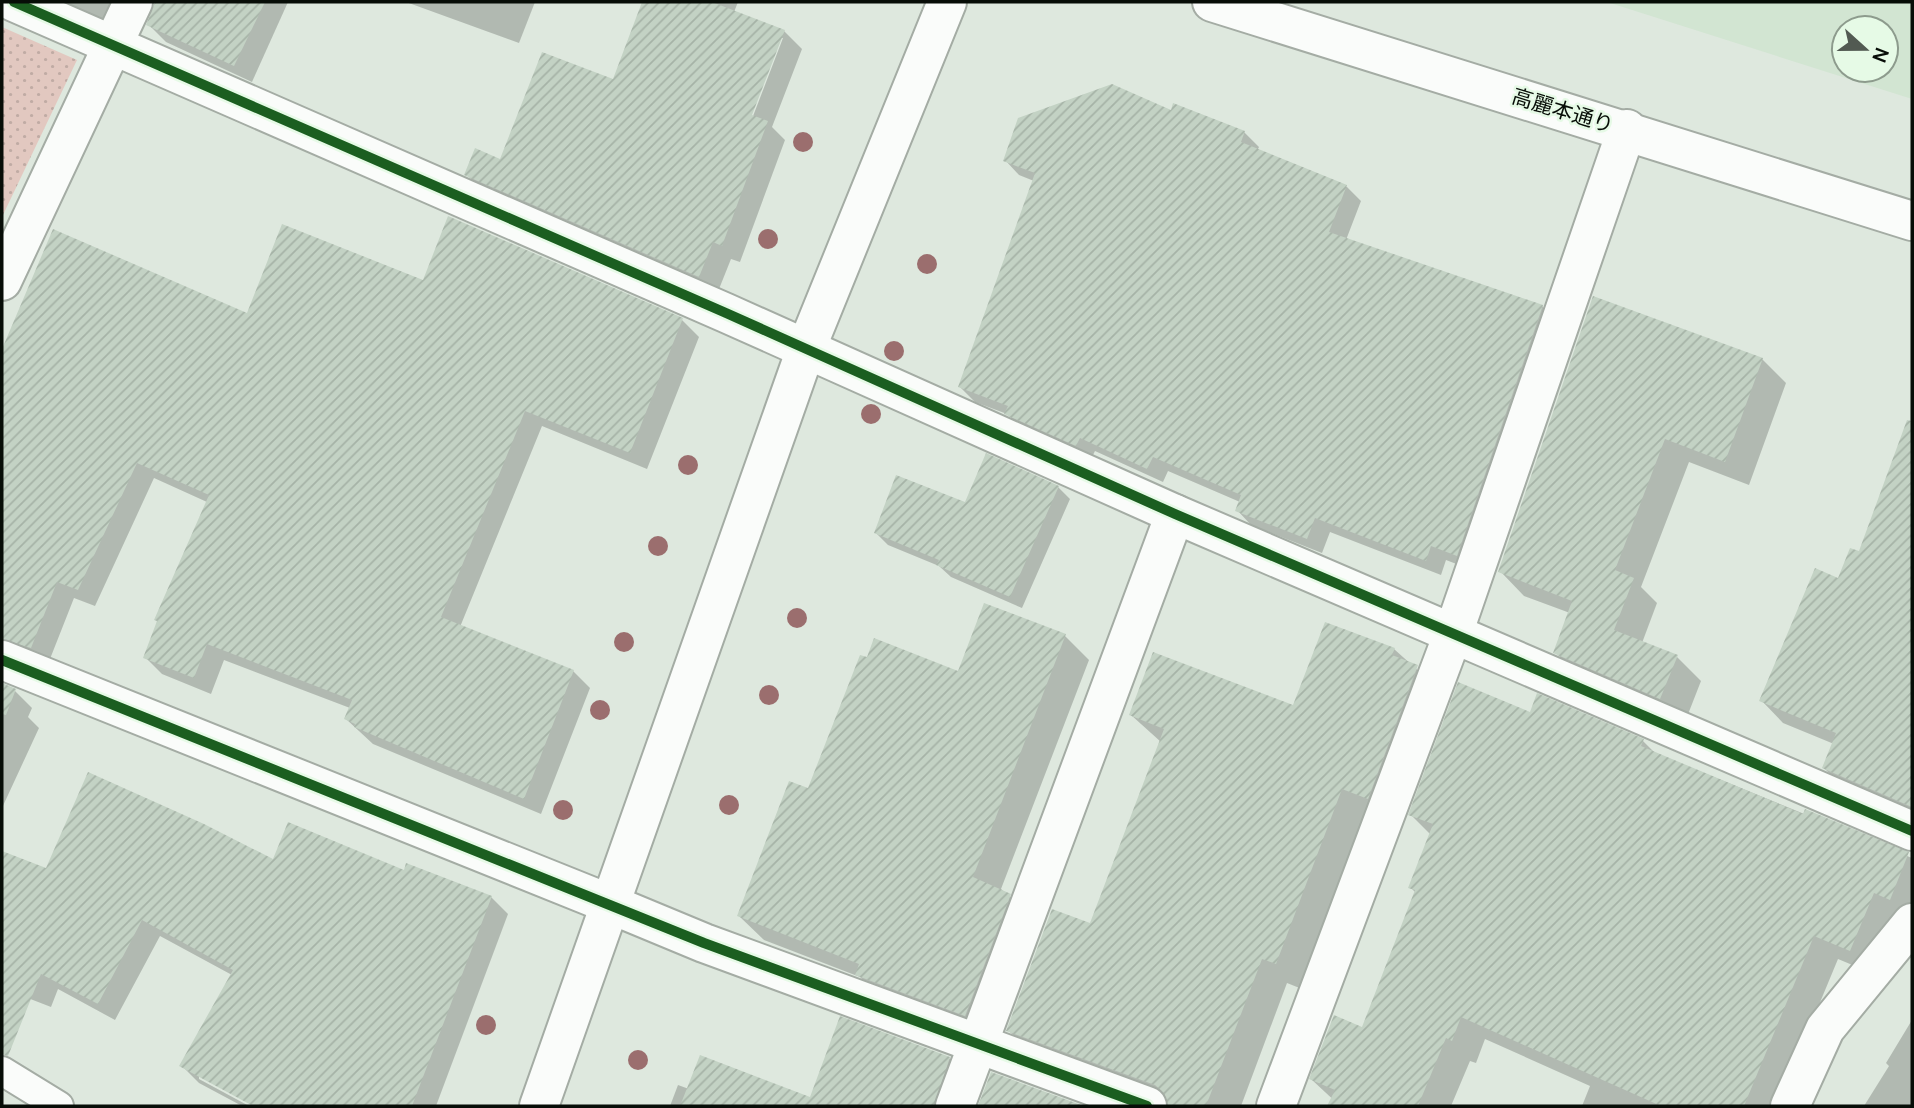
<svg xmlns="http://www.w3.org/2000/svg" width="1914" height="1108" font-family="Manrope,'Noto Sans JP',sans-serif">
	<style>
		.built { fill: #d2e5d2; fill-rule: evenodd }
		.park { fill: url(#park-dots) }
		.shadow { fill: #0003; fill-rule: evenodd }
		.building { fill: url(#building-hatch) }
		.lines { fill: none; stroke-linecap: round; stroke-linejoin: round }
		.service-casing { stroke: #a4aca4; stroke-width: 32 }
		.minor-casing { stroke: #a4aca4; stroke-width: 42 }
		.tertiary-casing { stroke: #a4aca4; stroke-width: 42 }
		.service { stroke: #fafcfa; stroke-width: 28 }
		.minor { stroke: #fafcfa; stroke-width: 38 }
		.tertiary { stroke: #fafcfa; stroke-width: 38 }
		.cycleway-casing { stroke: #e6fae6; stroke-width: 15 }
		.cycleway { stroke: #1b5e20; stroke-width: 10 }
		.tree { fill: #9b6e6e }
		.labels { text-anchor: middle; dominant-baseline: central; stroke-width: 5; stroke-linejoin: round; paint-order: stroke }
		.street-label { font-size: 21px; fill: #070d07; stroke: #e6fae6 }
	</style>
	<defs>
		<pattern id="park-dots" width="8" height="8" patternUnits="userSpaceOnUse" patternTransform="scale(1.75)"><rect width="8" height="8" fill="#e2c8c0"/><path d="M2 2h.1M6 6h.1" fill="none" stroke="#c0aba4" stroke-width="1.8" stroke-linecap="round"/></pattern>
		<pattern id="building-hatch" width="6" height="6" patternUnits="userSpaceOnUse" patternTransform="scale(1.75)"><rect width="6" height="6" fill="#c3d2c4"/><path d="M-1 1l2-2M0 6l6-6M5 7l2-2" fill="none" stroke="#a6b3a7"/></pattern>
	</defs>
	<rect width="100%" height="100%" fill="#dee8de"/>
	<!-- built -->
	<path class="built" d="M1607,2H1912V99ZM1844,28H1886V70H1844Z"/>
	<!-- park -->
	<polygon class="park" points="2,27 77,60 2,217"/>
	<!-- shadow -->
	<g class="shadow">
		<polygon points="43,2 138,2 98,23"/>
		<polygon points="156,2 288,2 252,82 166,42 148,24"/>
		<polygon points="406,2 535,2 519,43"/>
		<path d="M644,2H738L734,12L784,31L802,49L772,127L785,140L740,262L731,259L717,294L484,192L466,174L501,161L614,81ZM780,38H783L750,124L747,123Z"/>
		<polygon points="1172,112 1244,132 1259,147 1257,151 1347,187 1361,201 1346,240 1542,306 1557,321 1472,570 1446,560 1441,575 1330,532 1322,553 1251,525 1237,510 1240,502 1168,471 1163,482 1095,451 1091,459 1021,428 1007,414 975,402 960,387 1034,181 1019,175 1005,160"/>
		<polygon points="54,231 248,315 424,282 682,320 699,337 647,469 542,426 460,627 573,671 590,688 541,814 373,744 346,719 350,708 224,660 211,694 162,674 145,657 207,502 154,478 95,606 74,598 48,664 2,665 2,353"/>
		<polygon points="1762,359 1786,383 1749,485 1689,462 1641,587 1657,603 1642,643 1677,657 1701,681 1685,722 1579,676 1555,652 1570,613 1524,596 1500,571"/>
		<polygon points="1888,478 1912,487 1912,820 1846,790 1824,768 1834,744 1783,723 1761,700 1860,554"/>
		<polygon points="1058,487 1070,499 1022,608 951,577 939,566 888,545 876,533 966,504"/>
		<polygon points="1065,636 1089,660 1001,889 1033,917 990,1039 882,999 860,977 764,940 739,916 809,790 959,673"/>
		<polygon points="1394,649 1442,692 1302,989 1287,983 1241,1106 1207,1106 1187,1099 1184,1106 1169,1106 1034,1056 1008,1030 1091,925 1161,742 1131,715 1294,707"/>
		<polygon points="2,684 14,690 32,708 28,717 39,728 2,808"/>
		<polygon points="1531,715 1643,741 1655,753 1912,858 1912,922 1874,974 1838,959 1777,1106 1582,1106 1590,1086 1485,1039 1476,1063 1470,1061 1451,1106 1340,1106 1311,1079 1363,1029 1416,893 1410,887 1431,835 1411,815"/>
		<polygon points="2,853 47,871 274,861 405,872 491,897 508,914 436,1106 257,1106 199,1075 199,1079 249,1106 242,1106 199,1083 182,1066 232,975 160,936 115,1020 58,989 51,1007 2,988"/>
		<polygon points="1912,1020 1912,1106 1864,1106 1889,1066 1886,1063"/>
		<polygon points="949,1058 972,1082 965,1106 670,1106 678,1085 689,1089 811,1100"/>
		<polygon points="992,1074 1080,1106 978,1106"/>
	</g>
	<!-- building -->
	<g class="building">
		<polygon points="155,2 265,2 234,66 146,25"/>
		<polygon points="642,2 712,2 785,30 752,115 768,121 722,246 713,242 699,277 464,175 475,148 500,159 542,52 613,79"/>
		<polygon points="1112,84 1171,110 1173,103 1245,131 1241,142 1347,185 1329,232 1543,305 1457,556 1431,546 1426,561 1315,518 1307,539 1235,511 1241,495 1153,457 1147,469 1080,438 1076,446 1004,414 1008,406 958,387 1035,173 1003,161 1018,118"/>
		<polygon points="448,216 683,318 630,453 525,411 441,617 574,670 524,799 354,727 355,724 344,719 352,700 207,644 194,678 143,658 157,621 154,620 209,495 137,463 78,590 57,582 31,648 2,639 2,349 53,229 247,313 282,224 423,280"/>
		<polygon points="1593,296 1763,358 1725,462 1665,439 1615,570 1634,578 1614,630 1678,655 1660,699 1553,653 1572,601 1498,572"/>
		<polygon points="1907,420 1912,421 1912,807 1822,768 1836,733 1759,701 1815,568 1838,578 1850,548 1859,551"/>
		<polygon points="986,453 1059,486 1010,597 936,565 939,560 874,533 896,475 965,502"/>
		<polygon points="984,603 1066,634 973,877 1011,894 965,1016 855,975 859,964 737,916 789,781 808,788 860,655 867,657 874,638 958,671"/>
		<polygon points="1325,622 1395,648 1392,655 1418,665 1368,799 1342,789 1276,964 1262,959 1206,1106 1168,1106 1164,1093 1155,1085 1006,1031 1052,909 1090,923 1164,729 1129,715 1153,652 1293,705"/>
		<polygon points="1458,682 1530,712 1537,693 1644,739 1641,746 1803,814 1805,809 1909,852 1890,900 1874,893 1850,951 1814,936 1744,1106 1661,1106 1461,1017 1452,1041 1446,1038 1418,1106 1327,1106 1335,1090 1309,1079 1334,1015 1362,1027 1415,890 1408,888 1433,824 1408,815"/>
		<polygon points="2,683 16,689 6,715 2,714"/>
		<polygon points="88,772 204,824 273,859 288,822 404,870 406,863 492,896 412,1106 253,1106 179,1066 233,970 142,920 98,1004 41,974 8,1056 2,1054 2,851 46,868"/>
		<polygon points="840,1016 950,1057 934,1106 680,1106 700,1055 810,1097"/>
		<polygon points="991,1072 1084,1106 978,1106"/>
	</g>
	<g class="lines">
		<!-- service casing -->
		<g class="service-casing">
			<polyline id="service" points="2,1071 59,1106"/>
		</g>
		<!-- minor casing -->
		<g class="minor-casing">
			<g id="minor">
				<polyline points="14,2 726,313 1175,514 1912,831"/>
				<polyline points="2,281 133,2"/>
				<polyline points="610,904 704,943 1147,1106"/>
				<polyline points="955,1106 1175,514"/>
				<polyline points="1276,1106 1453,634 1627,129"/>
				<polyline points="1790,1106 1825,1029 1912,923"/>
			</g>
		</g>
		<!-- tertiary casing -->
		<g class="tertiary-casing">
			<g id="tertiary">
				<polyline points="1212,2 1912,221"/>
				<polyline points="2,660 610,904"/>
				<polyline points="539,1106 806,349 947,2"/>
			</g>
		</g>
		<!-- service -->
		<use href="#service" class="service"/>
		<!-- minor -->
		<use href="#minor" class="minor"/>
		<!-- tertiary -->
		<use href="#tertiary" class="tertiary"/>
		<!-- cycleway casing -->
		<g class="cycleway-casing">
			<g id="cycleway">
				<polyline points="14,2 726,313 1175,514 1912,831"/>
				<polyline points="2,660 704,943 1147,1106"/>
			</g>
		</g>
		<!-- cycleway -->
		<use href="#cycleway" class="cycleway"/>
	</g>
	<!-- trees -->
	<g class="tree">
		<circle cx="803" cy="142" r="10"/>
		<circle cx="768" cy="239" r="10"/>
		<circle cx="927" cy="264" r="10"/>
		<circle cx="894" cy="351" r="10"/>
		<circle cx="871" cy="414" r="10"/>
		<circle cx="688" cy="465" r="10"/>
		<circle cx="658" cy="546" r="10"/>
		<circle cx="797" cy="618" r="10"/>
		<circle cx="624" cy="642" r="10"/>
		<circle cx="769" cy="695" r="10"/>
		<circle cx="600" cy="710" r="10"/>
		<circle cx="729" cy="805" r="10"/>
		<circle cx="563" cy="810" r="10"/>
		<circle cx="486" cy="1025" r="10"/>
		<circle cx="638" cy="1060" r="10"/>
	</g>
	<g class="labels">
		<!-- street labels -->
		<g class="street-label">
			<text transform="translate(1563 110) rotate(17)">高麗本通り</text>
		</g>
	</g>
	<!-- border -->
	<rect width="1914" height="1108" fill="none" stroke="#070d07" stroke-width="7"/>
	<!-- north arrow -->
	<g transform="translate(1865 49) rotate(111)"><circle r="33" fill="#e6fae6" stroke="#8d9b8d" stroke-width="2"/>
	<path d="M0-5L12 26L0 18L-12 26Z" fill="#525a52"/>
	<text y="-10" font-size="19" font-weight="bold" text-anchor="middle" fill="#070d07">N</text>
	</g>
</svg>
